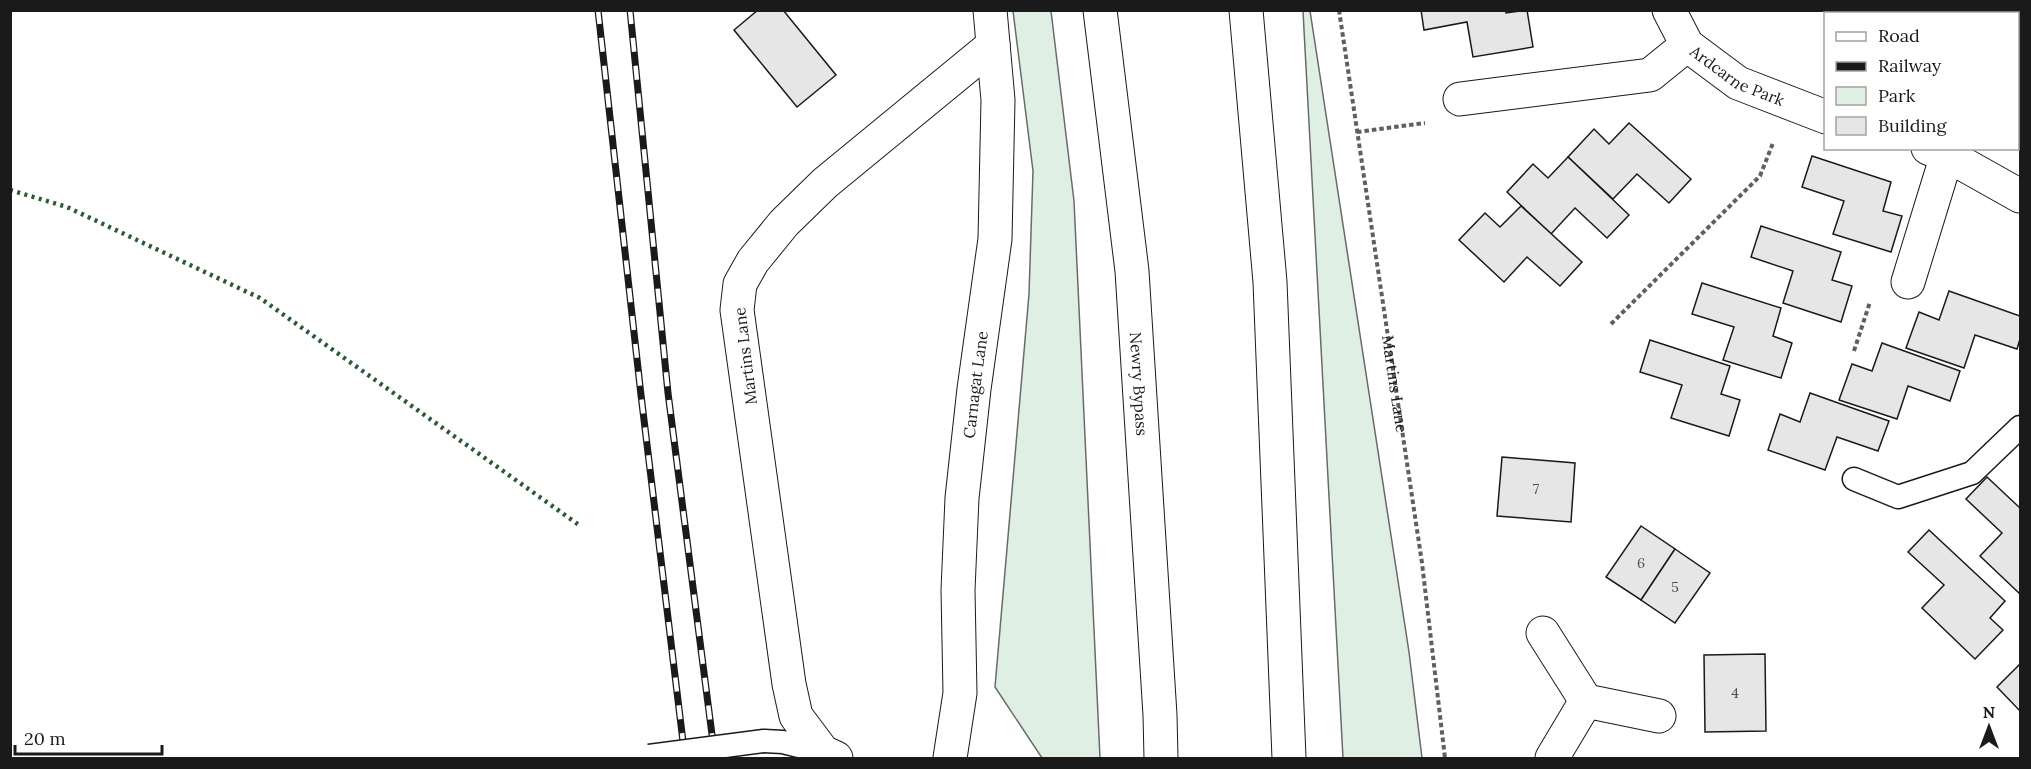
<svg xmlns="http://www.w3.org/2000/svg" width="2031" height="769" font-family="Lora,serif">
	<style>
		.green { fill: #e0efe3; stroke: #6a6a6a; stroke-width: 1.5 }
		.building { fill: #e6e6e6; stroke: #1a1a1a; stroke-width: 1.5 }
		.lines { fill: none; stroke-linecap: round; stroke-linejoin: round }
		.lane-casing { stroke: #1a1a1a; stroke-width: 25 }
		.street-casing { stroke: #1a1a1a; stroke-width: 35 }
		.highway-casing { stroke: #1a1a1a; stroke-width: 35 }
		.path { stroke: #5f5f5f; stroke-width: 4; stroke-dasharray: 4.5 3; stroke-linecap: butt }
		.lane { stroke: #fff; stroke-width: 22 }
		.street { stroke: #fff; stroke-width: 33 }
		.highway { stroke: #fff; stroke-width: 33 }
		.rail-casing { stroke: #1a1a1a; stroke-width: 7 }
		.rail { stroke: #fff; stroke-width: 4.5; stroke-dasharray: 14; stroke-linecap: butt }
		.lane-bridge-casing { stroke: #1a1a1a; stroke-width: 25; stroke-linecap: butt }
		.lane-bridge { stroke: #fff; stroke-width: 22 }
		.hedge { stroke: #2b5a34; stroke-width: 4.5; stroke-dasharray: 3 4.5; stroke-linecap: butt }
		.labels { text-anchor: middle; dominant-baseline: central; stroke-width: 4.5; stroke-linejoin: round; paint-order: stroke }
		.number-label { font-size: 14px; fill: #4d4d4d }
		.street-label { font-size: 16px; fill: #1a1a1a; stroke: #fff }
	</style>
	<rect width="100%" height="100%" fill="#fff"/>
	<!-- green -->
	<g class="green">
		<polygon points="1013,11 1051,11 1074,201 1100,758 1042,758 995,687 1029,294 1033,171"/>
		<polygon points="1303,11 1310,11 1409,652 1422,758 1343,758"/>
	</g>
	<!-- building -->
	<g class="building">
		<polygon points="758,10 783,10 836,75 797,107 734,30"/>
		<polygon points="1421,10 1506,10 1506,13 1527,10 1533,47 1473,57 1467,22 1424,30"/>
		<polygon points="1874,10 1928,10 1927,14 1874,14"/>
		<polygon points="1629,123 1691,179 1669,203 1637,174 1613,199 1568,157 1594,129 1609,144"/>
		<polygon points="1812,156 1891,182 1883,211 1902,216 1891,252 1833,234 1844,201 1802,187"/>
		<polygon points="1568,157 1629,215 1607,238 1575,208 1551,234 1507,192 1533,164 1548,178"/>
		<polygon points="1521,206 1582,262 1560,286 1527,257 1504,282 1459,240 1485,213 1500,227"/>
		<polygon points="1761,226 1841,252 1832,280 1852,286 1841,322 1783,303 1793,271 1751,257"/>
		<polygon points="1702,283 1781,308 1773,336 1792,343 1781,378 1723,360 1734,327 1692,314"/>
		<polygon points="1949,291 2020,316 2020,339 2017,349 1975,335 1964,368 1906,348 1919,312 1939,320"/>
		<polygon points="1650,340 1730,366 1721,394 1740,400 1729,436 1671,418 1682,385 1640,372"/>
		<polygon points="1882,343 1960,371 1950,401 1908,386 1897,419 1839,400 1852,364 1872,371"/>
		<polygon points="1810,393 1889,421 1878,451 1837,437 1825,470 1768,450 1780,414 1800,422"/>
		<polygon points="1502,457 1575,463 1571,522 1497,516"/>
		<polygon points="1987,477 2020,508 2020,594 1980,556 2002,533 1966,499"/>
		<polygon points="1641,526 1675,549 1641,600 1606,577"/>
		<polygon points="1929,530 2005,601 1990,618 2003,630 1975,659 1922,608 1944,585 1908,552"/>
		<polygon points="1675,549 1710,573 1675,623 1641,600"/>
		<polygon points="1765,654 1766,731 1705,732 1704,655"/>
		<polygon points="2020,664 2020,711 1997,687"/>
	</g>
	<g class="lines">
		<!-- lane casing -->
		<g class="lane-casing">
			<g id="lane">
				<polyline points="1854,479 1898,497 1972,473 2020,427"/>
				<polyline points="764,741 783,742 823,752"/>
			</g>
		</g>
		<!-- street casing -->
		<g class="street-casing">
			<g id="street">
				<path id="s2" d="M1669,10L1687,45L1738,83L1826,117"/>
				<polyline points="1460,99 1650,75 1687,45"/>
				<polyline points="1928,148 1947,155 2020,196"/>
				<polyline points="1908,282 1947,155"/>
				<polyline points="1543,633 1586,701 1659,716"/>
				<polyline points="836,758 823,752 796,716 789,684 737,310 740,284 753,261 784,223 825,183 993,45"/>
				<path id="s3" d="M950,758L960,693L958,590L962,498L974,389L995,239L998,100L990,10"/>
				<polyline points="1552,758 1586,701"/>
			</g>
		</g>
		<!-- highway casing -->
		<g class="highway-casing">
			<g id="highway">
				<path id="s4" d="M1100,10L1132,271L1160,715L1161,758"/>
				<polyline points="1246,10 1270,282 1289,758"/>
			</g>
		</g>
		<!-- path -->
		<g class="path">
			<path id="s1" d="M1339,10L1422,563L1445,758"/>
			<polyline points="1357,132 1425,123"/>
			<polyline points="1611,324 1760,176 1773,143"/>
			<polyline points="1854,351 1870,302"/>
		</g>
		<!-- lane -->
		<use href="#lane" class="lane"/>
		<!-- street -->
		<use href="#street" class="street"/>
		<!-- highway -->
		<use href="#highway" class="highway"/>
		<!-- rail casing -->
		<g class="rail-casing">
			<g id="rail">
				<polyline points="598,10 641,395 685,758"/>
				<polyline points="630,10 668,393 715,758"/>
			</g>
		</g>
		<!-- rail -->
		<use href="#rail" class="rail"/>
		<!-- lane-bridge casing -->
		<g class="lane-bridge-casing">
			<polyline id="lane-bridge" points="649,756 764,741"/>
		</g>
		<!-- lane-bridge -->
		<use href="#lane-bridge" class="lane-bridge"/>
		<!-- hedge -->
		<polyline class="hedge" points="10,190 67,207 260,298 579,525"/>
	</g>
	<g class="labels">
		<!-- number labels -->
		<g class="number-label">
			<text x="1536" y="489">7</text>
			<text x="1641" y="563">6</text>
			<text x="1675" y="587">5</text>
			<text x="1735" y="693">4</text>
		</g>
		<!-- street labels -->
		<g class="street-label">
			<text stroke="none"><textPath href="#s2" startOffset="99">Ardcarne Park</textPath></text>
			<text transform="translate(745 356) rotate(-97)">Martins Lane</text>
			<text stroke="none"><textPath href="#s3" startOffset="375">Carnagat Lane</textPath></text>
			<text stroke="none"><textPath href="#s4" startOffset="376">Newry Bypass</textPath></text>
			<text stroke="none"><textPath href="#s1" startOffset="378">Martins Lane</textPath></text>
		</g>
	</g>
	<!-- border -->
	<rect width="2031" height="769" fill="none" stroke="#1a1a1a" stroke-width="24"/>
	<!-- legend -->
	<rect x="1824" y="12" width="195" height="138" fill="#ffffff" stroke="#a3a3a3" stroke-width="1.5"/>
	<rect x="1836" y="32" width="30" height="9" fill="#ffffff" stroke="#a3a3a3" stroke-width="1.5"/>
	<text x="1878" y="42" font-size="18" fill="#1a1a1a">Road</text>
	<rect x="1836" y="62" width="30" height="9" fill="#1a1a1a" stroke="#a3a3a3" stroke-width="1.5"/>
	<text x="1878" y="72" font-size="18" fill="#1a1a1a">Railway</text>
	<rect x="1836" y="87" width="30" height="18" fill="#e0efe3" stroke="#a3a3a3" stroke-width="1.5"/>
	<text x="1878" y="102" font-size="18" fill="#1a1a1a">Park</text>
	<rect x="1836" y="117" width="30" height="18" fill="#e6e6e6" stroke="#a3a3a3" stroke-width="1.5"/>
	<text x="1878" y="132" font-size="18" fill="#1a1a1a">Building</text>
	<!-- north arrow -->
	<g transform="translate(1989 727)" stroke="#ffffff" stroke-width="4.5" paint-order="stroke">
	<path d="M0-4.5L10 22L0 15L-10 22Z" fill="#1a1a1a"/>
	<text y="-9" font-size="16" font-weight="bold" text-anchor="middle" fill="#1a1a1a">N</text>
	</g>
	<!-- scale -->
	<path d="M15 745v9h147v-9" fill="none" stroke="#1a1a1a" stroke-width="3"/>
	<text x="24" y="745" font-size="18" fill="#1a1a1a" stroke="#ffffff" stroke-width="4.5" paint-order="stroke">20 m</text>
</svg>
